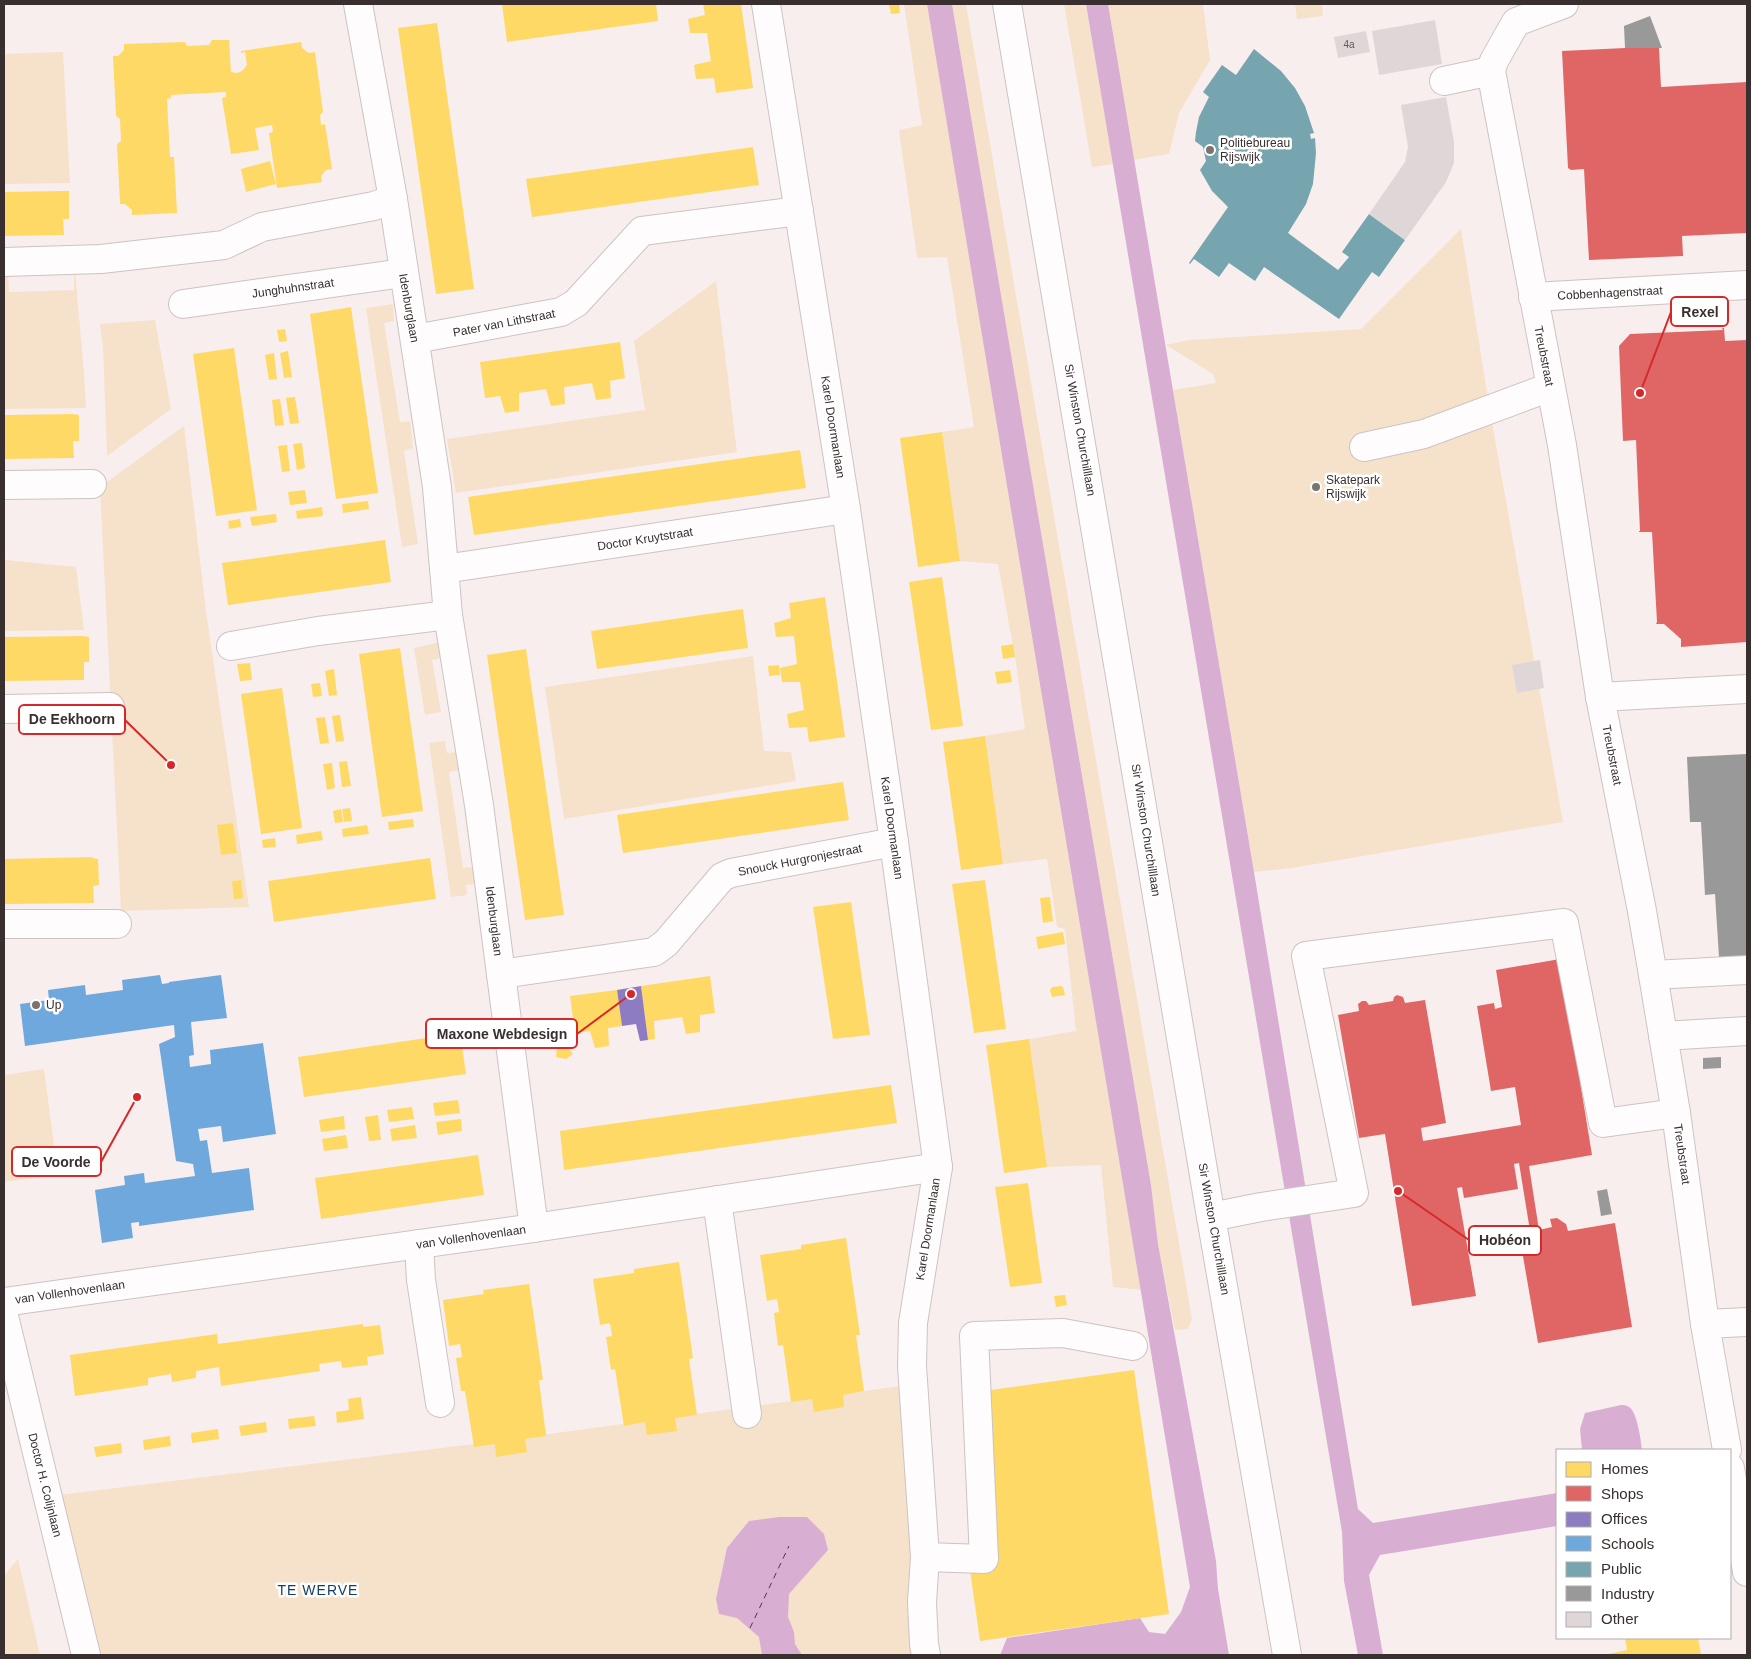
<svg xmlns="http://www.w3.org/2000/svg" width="1751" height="1659" font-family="Helvetica,sans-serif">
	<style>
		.green { fill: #f6e2cb }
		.water { fill: #d8afd3 }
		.homes { fill: #ffd966 }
		.shops { fill: #e06666 }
		.offices { fill: #8e7cc3 }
		.schools { fill: #6fa8dc }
		.public { fill: #76a5af }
		.industry { fill: #999 }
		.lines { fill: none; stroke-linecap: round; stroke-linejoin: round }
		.ferry { stroke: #652464; stroke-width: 1; stroke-dasharray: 6 5; stroke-linecap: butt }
		.building { fill: #dfd6d7 }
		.minor-casing { stroke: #ccc3c3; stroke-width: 30 }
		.minor { stroke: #fefcfc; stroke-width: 28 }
		.poi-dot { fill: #7b7271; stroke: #fff; stroke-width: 2 }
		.labels { text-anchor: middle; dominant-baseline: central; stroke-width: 5; stroke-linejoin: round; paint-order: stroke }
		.number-label { font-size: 10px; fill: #625958 }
		.poi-label { font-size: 12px; fill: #382f2e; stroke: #fff; text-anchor: start }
		.street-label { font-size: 12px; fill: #382f2e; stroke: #fff }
		.neighbourhood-label { font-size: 14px; letter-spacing: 1px; fill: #113f64; stroke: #fff }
		.leader { fill: none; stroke: #d62828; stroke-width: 2 }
		.callout-dot { fill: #d62828; stroke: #fff; stroke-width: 2 }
		.callout { fill: #fff; stroke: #d62828; stroke-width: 2 }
		.callout-label { font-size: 14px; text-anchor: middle; font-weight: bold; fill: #382f2e }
	</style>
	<rect width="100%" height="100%" fill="#f8eeee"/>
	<!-- green -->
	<g class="green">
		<polygon points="904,4 927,4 1142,1290 1113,1287 1101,1165 1047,1167 1029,1039 1076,1031 1065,929 1057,927 1047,859 1003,864 985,736 1025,729 1015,657 998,564 960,561 942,432 974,427 947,257 917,258 899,130 922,125"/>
		<polygon points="952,4 966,4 1192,1319 1188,1329 1175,1330 1158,1244 1151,1185"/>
		<polygon points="1064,4 1086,4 1113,164 1092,167"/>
		<polygon points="1108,4 1203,4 1210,60 1179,113 1169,154 1133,160"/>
		<polygon points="1295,4 1322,4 1323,16 1297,19"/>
		<polygon points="63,52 70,183 4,184 4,54"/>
		<polygon points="1461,229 1490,411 1563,822 1292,868 1254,872 1173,390 1216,383 1213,374 1166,345 1189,340 1361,329"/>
		<polygon points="4,271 8,271 9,292 74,290 74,271 75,271 84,373 86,408 4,409"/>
		<polygon points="716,281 737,452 456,493 447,439 645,410 634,341"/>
		<polygon points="393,304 394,321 384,323 400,422 410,421 413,448 404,451 418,544 402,547 366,308"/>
		<polygon points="155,320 171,409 107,456 103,347 100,324"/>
		<polygon points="184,426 206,611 249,907 121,911 100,487"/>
		<polygon points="4,557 6,560 76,567 84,630 4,631"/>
		<polygon points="440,642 442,658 432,660 441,712 425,715 414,648"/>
		<polygon points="753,656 764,751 791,752 796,781 564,819 545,687"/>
		<polygon points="445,741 447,753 457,752 459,770 449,772 463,868 473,867 476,884 466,885 467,895 451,897 429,743"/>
		<polygon points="44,1069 58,1175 4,1182 4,1075"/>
		<polygon points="901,1386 917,1655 100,1655 59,1495 490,1442"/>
		<polygon points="18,1559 40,1655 4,1655 4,1576"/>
	</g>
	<!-- water -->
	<g class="water">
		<polygon points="927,4 952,4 1151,1185 1158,1244 1216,1561 1218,1589 1229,1655 1000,1655 1007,1638 1140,1618 1149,1632 1165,1634 1181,1612 1190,1587"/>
		<polygon points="1086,4 1108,4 1254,872 1358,1509 1373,1523 1557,1493 1557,1526 1380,1555 1369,1575 1383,1655 1358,1655 1344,1581 1342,1532"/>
		<path d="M1621,1405C1623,1405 1626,1405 1629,1407C1637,1411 1641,1441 1642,1450H1582L1580,1429L1585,1413Z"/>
		<polygon points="779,1517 807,1517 824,1534 828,1550 789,1594 788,1617 794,1632 795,1644 802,1655 762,1655 759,1637 737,1618 719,1614 716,1599 727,1548 749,1521"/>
	</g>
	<!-- homes -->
	<g class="homes">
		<polygon points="502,4 656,4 658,21 507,42"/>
		<polygon points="703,4 741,4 753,88 716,93 714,78 696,79 694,65 711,61 707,33 690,33 688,19 705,15"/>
		<polygon points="899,4 900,13 891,14 889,5"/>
		<polygon points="437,23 474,289 436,294 398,28"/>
		<polygon points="212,40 229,40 231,72 237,73 242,71 247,65 245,52 241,53 241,51 301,42 302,48 309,53 315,52 323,112 320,115 321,125 325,124 332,169 326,170 321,176 322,182 277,188 269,133 273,132 272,125 255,128 259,150 231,154 222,98 226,97 226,92 171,95 171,98 167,99 170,157 174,157 177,213 132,215 132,210 125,204 120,204 117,144 121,141 120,119 116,116 113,56 118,56 124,50 124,44 185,42 187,46 209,45"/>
		<polygon points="753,147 759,185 532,217 526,179"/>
		<polygon points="270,161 276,184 246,192 241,169"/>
		<polygon points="62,191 69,191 69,219 63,219 64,235 4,236 4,192"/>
		<polygon points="351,307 378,493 336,499 310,314"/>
		<polygon points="285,329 287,341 279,342 277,330"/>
		<polygon points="620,342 625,378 610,381 611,398 596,400 592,383 564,387 565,404 551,406 546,389 519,393 519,411 505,413 500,396 485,398 480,362"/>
		<polygon points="234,348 257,510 216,516 193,354"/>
		<polygon points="288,351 292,377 284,378 280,353"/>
		<polygon points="274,353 277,379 269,380 265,355"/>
		<polygon points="295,397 299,423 290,424 286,398"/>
		<polygon points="280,399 284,425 275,426 272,400"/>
		<polygon points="73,414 79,415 79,441 73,441 74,458 4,459 4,415"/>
		<polygon points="942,432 960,561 918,567 900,438"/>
		<polygon points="302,443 305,468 297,470 293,444"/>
		<polygon points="287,445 290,471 282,472 278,446"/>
		<polygon points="800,450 806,488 474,535 468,497"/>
		<polygon points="305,490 307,503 290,505 288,492"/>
		<polygon points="368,501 369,509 343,513 342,504"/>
		<polygon points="322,507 323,516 297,519 296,511"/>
		<polygon points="276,514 277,522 252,526 250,517"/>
		<polygon points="240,519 241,527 229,529 228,521"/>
		<polygon points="385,540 391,582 228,605 222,563"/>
		<polygon points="942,577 963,726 931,730 909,582"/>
		<polygon points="825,597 845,737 809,742 807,727 789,728 787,714 804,710 800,682 782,682 780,668 797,664 794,636 776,637 774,623 791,618 789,603"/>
		<polygon points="743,609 748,648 597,669 591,631"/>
		<polygon points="83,636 89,637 89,662 84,662 84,680 4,681 4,637"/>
		<polygon points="1013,644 1015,657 1003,659 1001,646"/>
		<polygon points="400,648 423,811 382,817 359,654"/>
		<polygon points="526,649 564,915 525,920 487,655"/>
		<polygon points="250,663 252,680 240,681 237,664"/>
		<polygon points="779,665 780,675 769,676 768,666"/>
		<polygon points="334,669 337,695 329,696 325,671"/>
		<polygon points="1010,670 1012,682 997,684 995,672"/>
		<polygon points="320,683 322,696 313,697 311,684"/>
		<polygon points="282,688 302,828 261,834 241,694"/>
		<polygon points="340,715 344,741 336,742 332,716"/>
		<polygon points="325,717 329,743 320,744 316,718"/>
		<polygon points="985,736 1003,864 961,870 943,742"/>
		<polygon points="347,761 351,786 342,787 339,762"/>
		<polygon points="332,763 335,788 327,790 323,764"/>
		<polygon points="843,782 849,820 623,853 617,815"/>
		<polygon points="350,808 352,821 344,822 342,809"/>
		<polygon points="341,809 343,822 335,823 333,811"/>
		<polygon points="413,819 414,827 389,830 388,822"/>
		<polygon points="233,823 237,853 221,855 217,825"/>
		<polygon points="367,825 369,834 343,837 342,829"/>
		<polygon points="321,831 323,840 297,844 296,835"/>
		<polygon points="275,838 276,847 263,848 262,840"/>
		<polygon points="93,857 92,858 98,859 99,885 93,886 94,903 4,904 4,859"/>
		<polygon points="430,858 436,899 274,922 268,881"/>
		<polygon points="241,880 243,898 234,899 232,881"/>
		<polygon points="985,880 1006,1029 974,1033 952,884"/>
		<polygon points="1050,897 1053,921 1043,923 1040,898"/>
		<polygon points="851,902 870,1035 833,1039 813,907"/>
		<polygon points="1063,932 1065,944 1038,949 1036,937"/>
		<polygon points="710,976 715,1013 700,1015 700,1032 686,1034 682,1017 654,1021 655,1039 648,1040 641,986"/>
		<polygon points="1061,986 1063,987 1065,995 1052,997 1050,990 1052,987"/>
		<polygon points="617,990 622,1026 608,1028 609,1046 595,1048 590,1031 575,1033 570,996"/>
		<polygon points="460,1033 466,1074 304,1097 298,1057"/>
		<polygon points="1029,1039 1047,1167 1004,1173 986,1045"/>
		<polygon points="564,1042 573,1054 566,1059 556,1057 557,1047"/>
		<polygon points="891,1085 897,1123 564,1170 560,1131"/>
		<polygon points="458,1100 460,1113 435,1116 433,1103"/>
		<polygon points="412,1107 414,1119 389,1122 387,1110"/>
		<polygon points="378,1115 381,1140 369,1141 365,1117"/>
		<polygon points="344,1116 345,1129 321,1132 319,1120"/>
		<polygon points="461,1119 462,1131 438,1135 436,1122"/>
		<polygon points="415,1125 417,1138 392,1141 390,1129"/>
		<polygon points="346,1135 348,1148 324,1151 322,1139"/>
		<polygon points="478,1155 484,1195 321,1219 315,1178"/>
		<polygon points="1028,1183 1042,1283 1010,1287 995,1187"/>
		<polygon points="846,1238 860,1335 856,1335 864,1391 843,1395 844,1407 814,1412 812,1399 791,1402 783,1345 778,1346 774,1313 779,1312 777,1299 767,1301 760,1255 801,1249 801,1245"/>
		<polygon points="679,1262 693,1358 689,1359 697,1415 675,1418 677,1431 647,1435 645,1422 624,1426 615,1369 611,1370 606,1337 612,1336 610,1323 600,1325 593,1279 634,1273 634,1269"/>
		<polygon points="529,1284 543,1380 539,1380 546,1436 525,1439 527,1452 496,1457 495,1444 474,1447 465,1391 461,1391 456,1358 462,1357 460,1344 449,1346 443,1300 484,1294 483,1290"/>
		<polygon points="1065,1295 1067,1305 1056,1307 1054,1296"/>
		<polygon points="363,1324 363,1327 380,1325 384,1354 367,1357 368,1365 342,1368 341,1361 319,1364 320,1371 221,1386 219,1367 196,1371 196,1378 172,1382 171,1374 148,1378 148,1385 75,1396 70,1355 217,1334 218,1344"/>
		<polygon points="1134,1370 1169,1614 980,1641 968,1556 985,1554 962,1394"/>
		<polygon points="361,1397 364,1419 337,1423 336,1412 349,1410 348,1399"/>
		<polygon points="314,1416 316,1426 289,1429 288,1419"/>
		<polygon points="266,1422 267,1432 241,1436 239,1426"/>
		<polygon points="218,1429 219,1439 192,1443 191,1433"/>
		<polygon points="170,1436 171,1446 144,1450 143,1440"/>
		<polygon points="121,1443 122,1453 96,1457 94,1447"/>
		<polygon points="1625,1638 1698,1638 1701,1655 1603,1655 1627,1650"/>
	</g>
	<!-- shops -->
	<g class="shops">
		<polygon points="1625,48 1659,48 1661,87 1747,82 1747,233 1682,236 1683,256 1589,260 1584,169 1571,170 1568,168 1562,51"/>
		<polygon points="1722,328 1724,328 1725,341 1747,340 1747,642 1681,647 1681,639 1664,624 1656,624 1657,622 1652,532 1639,532 1639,531 1640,531 1636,440 1623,441 1619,346 1630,334 1723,330"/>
		<polygon points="1560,959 1592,1155 1529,1166 1539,1230 1552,1227 1550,1219 1557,1218 1566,1224 1568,1231 1615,1223 1632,1327 1538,1343 1520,1239 1531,1237 1519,1163 1514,1164 1518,1189 1464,1198 1462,1187 1457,1188 1476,1296 1412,1306 1385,1134 1359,1138 1338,1015 1359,1011 1358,1004 1362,1001 1366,1001 1369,1005 1393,1001 1394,997 1397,995 1403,997 1405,1003 1425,1000 1446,1123 1421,1128 1423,1141 1521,1125 1515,1087 1491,1091 1477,1006 1494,1003 1495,1009 1502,1007 1496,970"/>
	</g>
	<!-- offices -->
	<polygon class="offices" points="641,986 648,1040 640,1041 636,1024 622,1026 617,990"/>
	<!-- schools -->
	<polygon class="schools" points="160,975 162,984 169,983 169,982 221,975 227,1018 191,1022 194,1055 189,1056 190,1067 211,1064 210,1050 263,1043 276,1134 223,1142 221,1126 198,1129 200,1141 207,1140 212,1173 249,1168 254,1210 139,1226 139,1222 131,1223 133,1238 102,1243 95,1190 125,1185 124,1176 144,1173 145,1183 195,1176 193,1164 176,1161 159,1044 175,1037 174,1025 25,1046 20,1004 49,1000 48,990 85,985 86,995 123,990 122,980"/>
	<!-- public -->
	<polygon class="public" points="1254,49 1281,71 1295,88 1305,106 1314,133 1310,134 1311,139 1315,138 1316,153 1313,184 1306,204 1288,233 1338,270 1349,257 1342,252 1369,214 1405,240 1379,277 1372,272 1339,319 1264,267 1255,281 1229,263 1219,277 1194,259 1190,264 1189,263 1228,207 1212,191 1200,170 1206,161 1203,147 1195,141 1196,132 1199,117 1209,97 1203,92 1222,65 1236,75"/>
	<!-- industry -->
	<g class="industry">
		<polygon points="1650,16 1662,48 1625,48 1624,26"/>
		<polygon points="1747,754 1747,956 1719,957 1715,894 1705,895 1701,822 1690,822 1687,757"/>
		<polygon points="1721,1057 1721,1068 1703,1069 1703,1058"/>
		<polygon points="1607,1189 1612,1214 1601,1216 1597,1191"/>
	</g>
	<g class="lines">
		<!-- ferry -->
		<polyline class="ferry" points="750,1628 789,1546"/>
	</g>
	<!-- building -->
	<g class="building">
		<polygon points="1435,20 1442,64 1379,75 1372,31"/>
		<polygon points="1366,31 1370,52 1338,58 1334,37"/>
		<polygon points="1446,97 1454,142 1454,163 1446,182 1405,240 1369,214 1405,162 1408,147 1401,105"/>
		<polygon points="1540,660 1544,688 1517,693 1512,665"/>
	</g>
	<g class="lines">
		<!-- minor casing -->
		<g class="minor-casing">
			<g id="minor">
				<polyline points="358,4 393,199 437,487 448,615 479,805 534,1228"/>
				<polyline points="766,4 846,509 894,842 938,1167 913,1323 912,1366 925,1557 922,1602 924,1644 926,1655"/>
				<polyline points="1007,4 1211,1217 1287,1655"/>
				<polyline points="1564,4 1516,22 1494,61 1491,71 1562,445 1600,697 1642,911 1653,975 1676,1113 1705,1324 1727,1450"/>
				<polyline points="1444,81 1491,71"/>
				<polyline points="4,262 101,259 224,245 262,227 374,206 393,199"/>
				<polyline points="1533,297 1747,285"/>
				<polyline points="183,304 403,273"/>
				<polyline points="415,339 561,312 576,303 642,231 799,211"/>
				<polyline points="1364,447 1424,434 1550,387"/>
				<polyline points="4,485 92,484"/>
				<polyline points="444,569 846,509"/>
				<polyline points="231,646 318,631 448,615"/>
				<polyline points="1600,697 1747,689"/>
				<polyline points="4,709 110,707"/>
				<polyline points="4,924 117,924"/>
				<polyline points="501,974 654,952 666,943 722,877 731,873 894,842"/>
				<polyline points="1653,975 1747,970"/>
				<polyline points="1663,1036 1747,1031"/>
				<polyline points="717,1200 747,1414"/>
				<polyline points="1211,1217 1261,1207 1354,1193 1306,956 1564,923 1603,1123 1676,1113"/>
				<polyline points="419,1244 421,1280 440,1403"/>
				<polyline points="4,1302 534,1228 938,1167"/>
				<polyline points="4,1316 86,1655"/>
				<polyline points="1705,1324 1747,1322"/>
				<polyline points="1730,1468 1747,1572"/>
				<polyline points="925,1557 984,1559 974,1336 1063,1333 1133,1346"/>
			</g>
		</g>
		<!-- minor -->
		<use href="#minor" class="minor"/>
	</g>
	<!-- markers -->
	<g class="poi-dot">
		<circle cx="1210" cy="150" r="5"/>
		<circle cx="1316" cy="487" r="5"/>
		<circle cx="36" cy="1005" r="5"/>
	</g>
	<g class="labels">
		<!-- number labels -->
		<g class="number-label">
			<text x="1349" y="44">4a</text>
		</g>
		<!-- poi labels -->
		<g class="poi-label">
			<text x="1220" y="143">Politiebureau<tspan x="1220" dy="14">Rijswijk</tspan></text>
			<text x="1326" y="480">Skatepark<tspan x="1326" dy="14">Rijswijk</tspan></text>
			<text x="46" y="1005">Up</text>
		</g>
		<!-- street labels -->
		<g class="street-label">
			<text transform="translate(293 288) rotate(-8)">Junghuhnstraat</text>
			<text transform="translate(1610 293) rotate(-3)">Cobbenhagenstraat</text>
			<text transform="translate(409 308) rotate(80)">Idenburglaan</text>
			<text transform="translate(504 323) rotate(-11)">Pater van Lithstraat</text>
			<text transform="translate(1544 356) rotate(79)">Treubstraat</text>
			<text transform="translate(833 427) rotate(81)">Karel Doormanlaan</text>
			<text transform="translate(1080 430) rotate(80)">Sir Winston Churchilllaan</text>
			<text transform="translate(645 539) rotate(-9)">Doctor Kruytstraat</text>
			<text transform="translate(1612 755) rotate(79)">Treubstraat</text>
			<text transform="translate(892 828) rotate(82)">Karel Doormanlaan</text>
			<text transform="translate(1146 830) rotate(81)">Sir Winston Churchilllaan</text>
			<text transform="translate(800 860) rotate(-11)">Snouck Hurgronjestraat</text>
			<text transform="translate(494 921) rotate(83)">Idenburglaan</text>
			<text transform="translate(1682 1154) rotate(82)">Treubstraat</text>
			<text transform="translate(928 1229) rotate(-81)">Karel Doormanlaan</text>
			<text transform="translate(1214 1229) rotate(80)">Sir Winston Churchilllaan</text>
			<text transform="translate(471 1237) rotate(-8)">van Vollenhovenlaan</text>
			<text transform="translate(70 1292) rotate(-8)">van Vollenhovenlaan</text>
			<text transform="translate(45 1485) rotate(76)">Doctor H. Colijnlaan</text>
		</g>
		<!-- neighbourhood labels -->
		<g class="neighbourhood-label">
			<text x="318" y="1590">TE WERVE</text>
		</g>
	</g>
	<!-- callouts -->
	<path class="leader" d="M1640 393L1671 312M171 765L125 720M631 994L577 1034M137 1097L101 1162M1398 1191L1469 1240"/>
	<g class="callout-dot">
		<circle cx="1640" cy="393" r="5"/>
		<circle cx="171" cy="765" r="5"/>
		<circle cx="631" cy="994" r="5"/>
		<circle cx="137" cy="1097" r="5"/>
		<circle cx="1398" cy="1191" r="5"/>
	</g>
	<g class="callout">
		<rect x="1671" y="297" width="57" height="29" rx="5"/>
		<rect x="19" y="705" width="106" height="29" rx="5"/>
		<rect x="426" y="1019" width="151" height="29" rx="5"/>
		<rect x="12" y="1147" width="89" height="29" rx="5"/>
		<rect x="1469" y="1226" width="72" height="29" rx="5"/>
	</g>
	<g class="callout-label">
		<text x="1700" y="317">Rexel</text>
		<text x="72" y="724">De Eekhoorn</text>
		<text x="502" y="1039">Maxone Webdesign</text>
		<text x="56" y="1167">De Voorde</text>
		<text x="1505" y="1245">Hobéon</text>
	</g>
	<!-- border -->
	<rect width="1751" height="1659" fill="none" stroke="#382f2e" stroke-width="10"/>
	<!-- legend -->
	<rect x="1556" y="1449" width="175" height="190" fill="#ffffff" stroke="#afacab"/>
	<rect x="1566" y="1462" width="25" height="15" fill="#ffd966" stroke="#afacab"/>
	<text x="1601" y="1474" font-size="15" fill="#382f2e">Homes</text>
	<rect x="1566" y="1486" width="25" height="15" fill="#e06666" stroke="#afacab"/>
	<text x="1601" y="1499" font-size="15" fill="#382f2e">Shops</text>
	<rect x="1566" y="1512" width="25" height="15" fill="#8e7cc3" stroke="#afacab"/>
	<text x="1601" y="1524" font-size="15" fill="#382f2e">Offices</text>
	<rect x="1566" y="1536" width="25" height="15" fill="#6fa8dc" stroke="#afacab"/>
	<text x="1601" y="1549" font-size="15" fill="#382f2e">Schools</text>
	<rect x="1566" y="1562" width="25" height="15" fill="#76a5af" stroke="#afacab"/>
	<text x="1601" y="1574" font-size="15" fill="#382f2e">Public</text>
	<rect x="1566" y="1586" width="25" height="15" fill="#999999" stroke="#afacab"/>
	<text x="1601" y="1599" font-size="15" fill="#382f2e">Industry</text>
	<rect x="1566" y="1612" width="25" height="15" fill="#dfd6d7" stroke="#afacab"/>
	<text x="1601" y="1624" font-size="15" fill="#382f2e">Other</text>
</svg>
